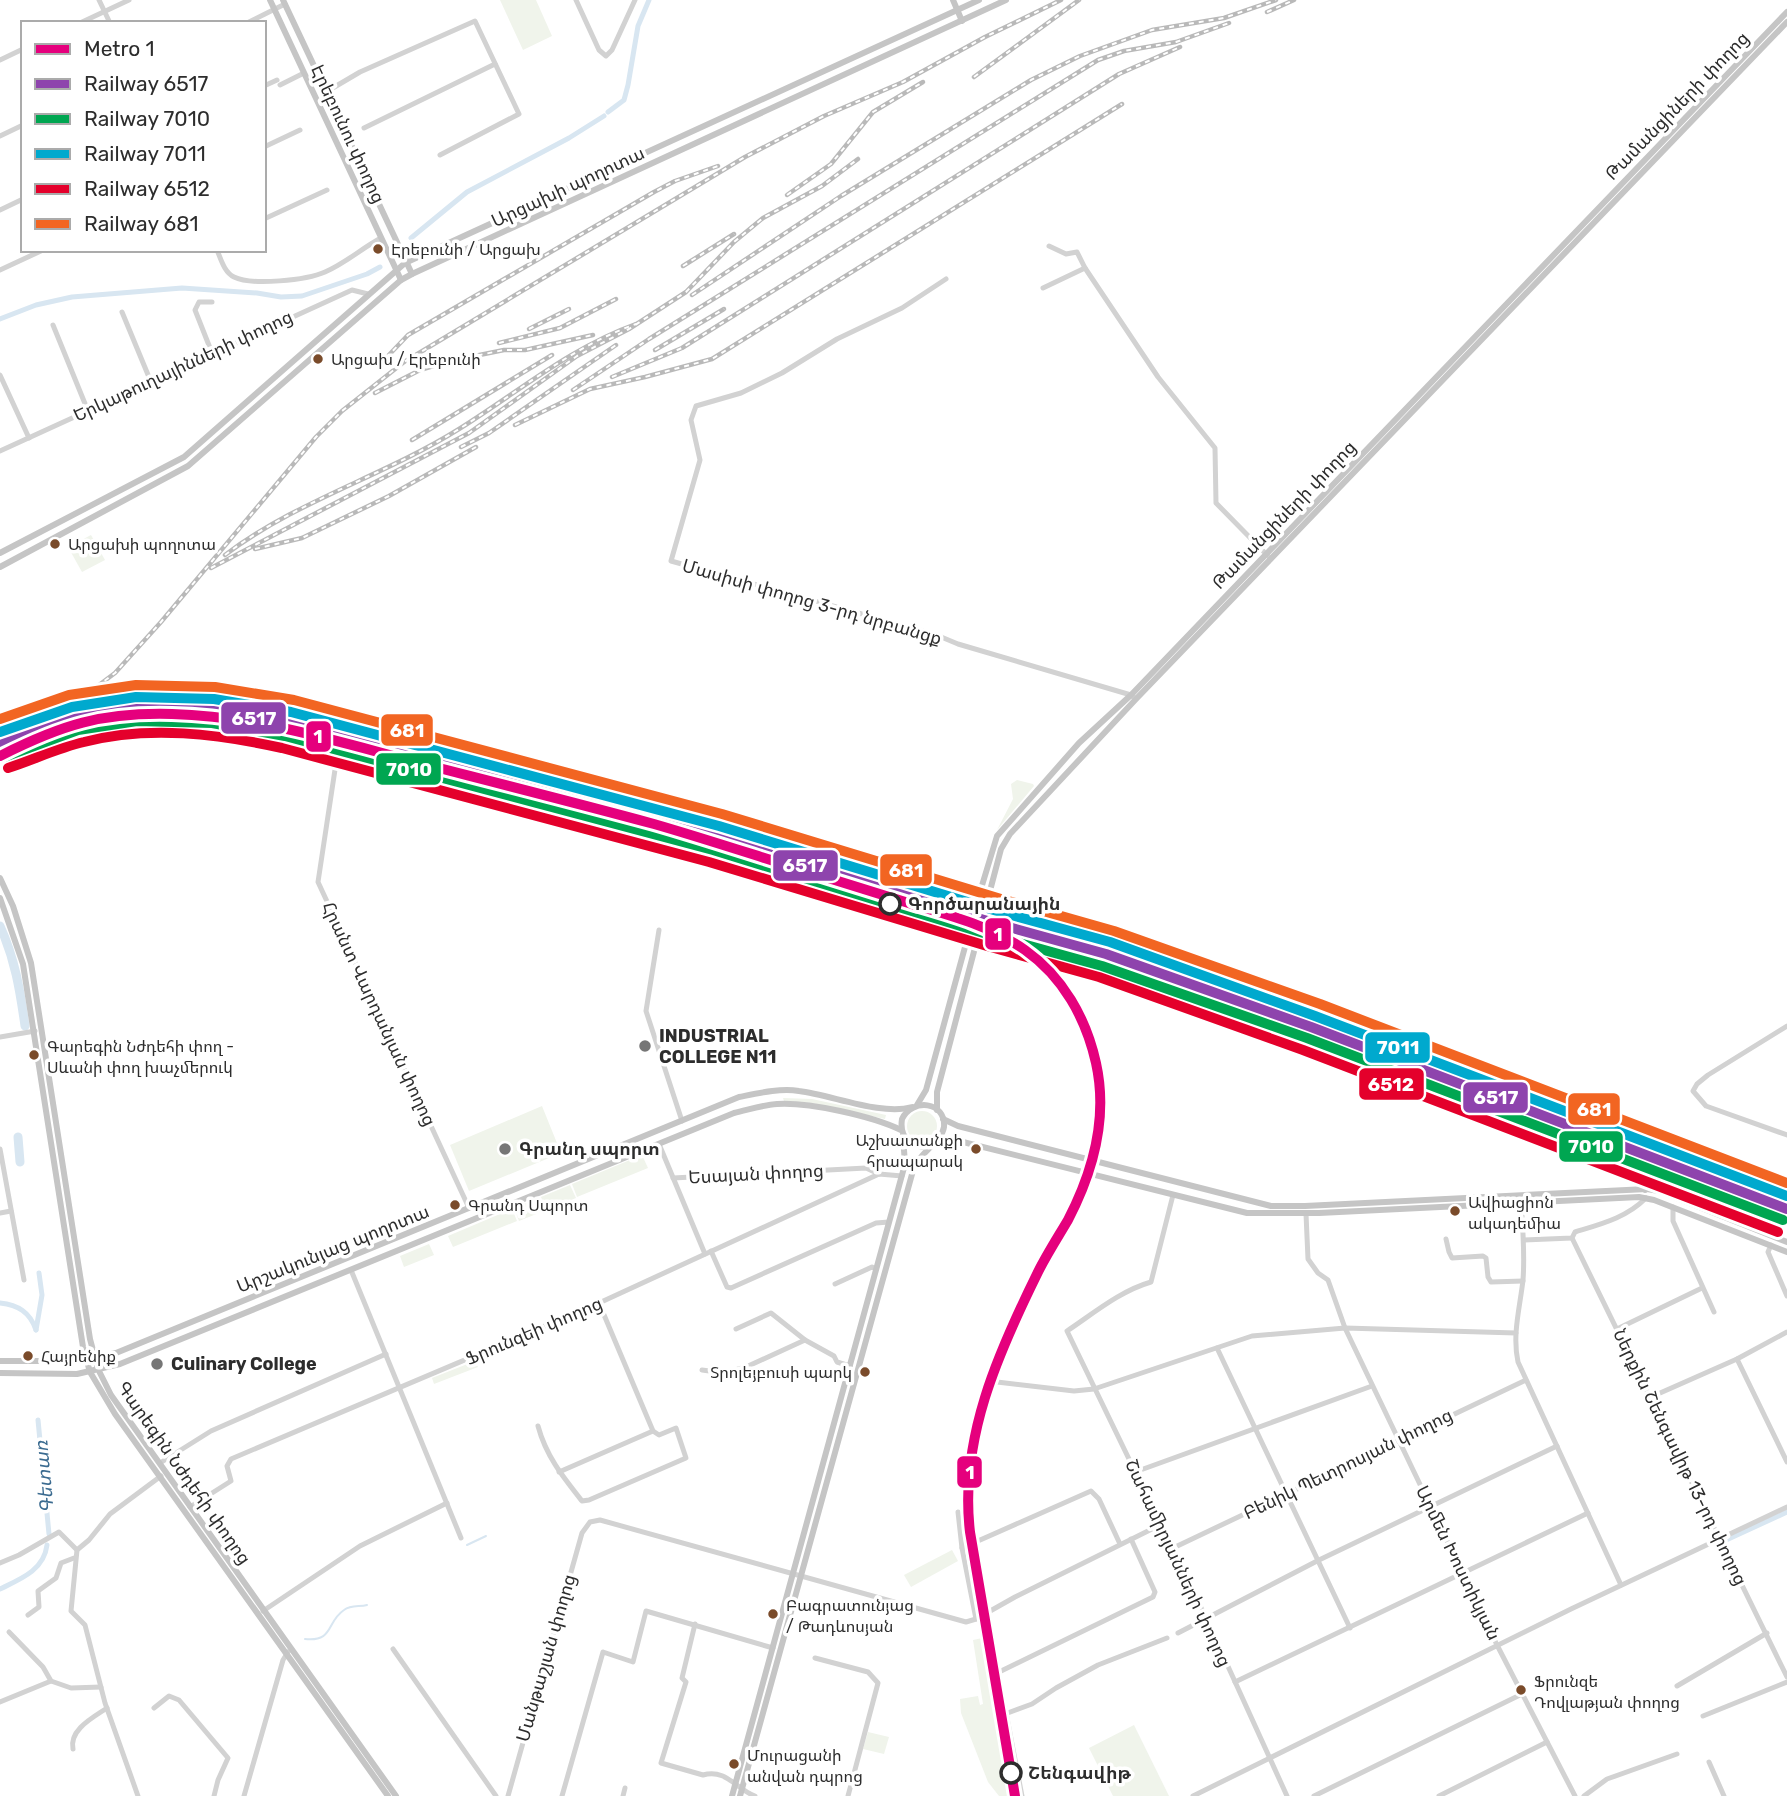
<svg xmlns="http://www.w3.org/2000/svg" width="1787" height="1796" font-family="Rubik,'Noto Sans Armenian',sans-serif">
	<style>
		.green { fill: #f0f4eb }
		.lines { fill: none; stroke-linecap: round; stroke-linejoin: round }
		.stream { stroke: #d8e6f1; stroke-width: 2 }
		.canal { stroke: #d8e6f1; stroke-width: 5 }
		.river { stroke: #d8e6f1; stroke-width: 9 }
		.minor { stroke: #d2d2d2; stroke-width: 5 }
		.major { stroke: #c5c5c5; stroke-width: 6 }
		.rail-casing { stroke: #b9b9b9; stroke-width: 4.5 }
		.rail { stroke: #fff; stroke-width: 2; stroke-dasharray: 5; stroke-linecap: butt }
		.rail-1-casing { stroke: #fff; stroke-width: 16 }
		.rail-2-casing { stroke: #fff; stroke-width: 16 }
		.rail-3-casing { stroke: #fff; stroke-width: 16 }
		.rail-4-casing { stroke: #fff; stroke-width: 16 }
		.rail-5-casing { stroke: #fff; stroke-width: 16 }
		.rail-1 { stroke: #8e44ad; stroke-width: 10 }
		.rail-2 { stroke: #00a651; stroke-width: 10 }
		.rail-3 { stroke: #00a9ce; stroke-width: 10 }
		.rail-4 { stroke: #e4002b; stroke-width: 10 }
		.rail-5 { stroke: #f26522; stroke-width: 10 }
		.metro-1-casing { stroke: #fff; stroke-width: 16 }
		.metro-1 { stroke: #e5007d; stroke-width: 10 }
		.bus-dot { fill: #7a4b2a; stroke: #fff; stroke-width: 2.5 }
		.stop-dot { fill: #fff; stroke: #2d2d2d; stroke-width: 3.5 }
		.poi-dot { fill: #767676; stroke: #fff; stroke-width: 2.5 }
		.labels { text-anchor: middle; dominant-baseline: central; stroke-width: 7; stroke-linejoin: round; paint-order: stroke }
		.bus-label { font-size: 16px; fill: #2d2d2d; stroke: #fff; text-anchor: start }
		.street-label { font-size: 18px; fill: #2d2d2d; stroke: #fff }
		.stop-label { font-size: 18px; font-weight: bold; fill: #2d2d2d; stroke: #fff; text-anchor: start }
		.poi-label { font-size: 18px; font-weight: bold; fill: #2d2d2d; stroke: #fff; text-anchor: start }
		.water-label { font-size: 19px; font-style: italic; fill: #3b6b90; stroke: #fff }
		.line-badge { stroke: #fff; stroke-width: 2.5 }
		.badge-label { font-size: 19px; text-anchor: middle; font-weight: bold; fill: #fff }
	</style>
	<rect width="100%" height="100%" fill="#fff"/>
	<!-- green -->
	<g class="green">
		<polygon points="500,0 536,0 552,36 523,50"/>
		<polygon points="91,535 105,560 82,572 68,547"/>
		<polygon points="1017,780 1033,784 1034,786 997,830 1013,799 1011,784"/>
		<polygon points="783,1098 812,1099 886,1115 885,1119 812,1103 784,1101"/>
		<polygon points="542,1106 561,1153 469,1191 450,1145"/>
		<circle cx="922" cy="1126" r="15"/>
		<polygon points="642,1155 648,1168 577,1197 572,1184"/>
		<polygon points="570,1185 576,1198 519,1221 514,1208"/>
		<polygon points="512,1209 517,1221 453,1247 448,1236"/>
		<polygon points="429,1244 434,1255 404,1267 400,1256"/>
		<polygon points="475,1361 478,1367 434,1384 432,1378"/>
		<polygon points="952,1550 958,1561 911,1587 904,1575"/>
		<polygon points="987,1637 1017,1796 999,1796 988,1782 961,1713 960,1699 978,1696 980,1705 983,1704 973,1640"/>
		<polygon points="1134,1725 1169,1796 1113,1796 1089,1748"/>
		<polygon points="868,1732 889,1737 884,1754 863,1749"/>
	</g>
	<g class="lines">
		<!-- stream -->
		<g class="stream">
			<polyline points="467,1545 486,1536"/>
			<path d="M305,1639C334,1642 326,1622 344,1610C351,1605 359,1607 367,1605"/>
		</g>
		<!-- canal -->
		<g class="canal">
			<polyline points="608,112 624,100 628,85 638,26 649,0"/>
			<polyline points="411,238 467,192 569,138 604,116"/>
			<polyline points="0,319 36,305 72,297 182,288 257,293 281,297 302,296 367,274 380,267"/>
			<path d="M0,1303C18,1305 30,1312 36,1330"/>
			<polyline points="36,1330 42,1295 39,1273"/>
			<polyline points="38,1420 49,1534"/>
			<polyline points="1724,1541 1787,1512"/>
			<path d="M0,1589C21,1579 44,1570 47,1545"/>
		</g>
		<!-- river -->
		<g class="river">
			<path d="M0,926C15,959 20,990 25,1026"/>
			<polyline points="18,1137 20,1162"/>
		</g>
		<!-- minor -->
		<g class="minor">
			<polyline points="99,0 110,23"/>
			<polyline points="576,0 599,50 606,56 612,50 635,0"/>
			<polyline points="80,23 129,0"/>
			<polyline points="247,23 285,4"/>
			<polyline points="0,60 23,49"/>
			<polyline points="280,85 304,73"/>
			<polyline points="264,86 277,80"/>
			<polyline points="326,92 360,72 475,21 519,114 440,155"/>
			<polyline points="364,128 495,64"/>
			<polyline points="0,136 23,125"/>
			<polyline points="264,147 300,130"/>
			<polyline points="0,210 23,199"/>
			<polyline points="264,219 327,190"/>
			<polyline points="1049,246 1066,254 1077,252 1085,268"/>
			<path d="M217,250C221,259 224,272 234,277C252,286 307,280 325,272C346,263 362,248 381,238"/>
			<polyline points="0,270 43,250"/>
			<polyline points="946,279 902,308 837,339 782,373 741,393 696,406 691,420 700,460 671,561 934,634 958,644 1131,695 1136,699"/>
			<polyline points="1043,288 1085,268 1158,377 1215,448 1216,503 1271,559"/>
			<polyline points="212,302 199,302 195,310 212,353"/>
			<polyline points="122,312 151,382"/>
			<polyline points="53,325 88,411"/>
			<polyline points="0,375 29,438"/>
			<polyline points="0,451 352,290 368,294"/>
			<polyline points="341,730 318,882 469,1208"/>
			<polyline points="659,930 646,1011 682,1121"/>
			<polyline points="1787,1026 1708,1075 1697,1084 1693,1091 1706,1106 1787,1135"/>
			<polyline points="0,1037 35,1031"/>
			<polyline points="659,1144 705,1254"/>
			<polyline points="0,1149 24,1280"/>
			<polyline points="673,1178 866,1168 879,1174"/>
			<path d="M1173,1195L1151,1282C1120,1291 1094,1313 1067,1331L1206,1618L1287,1796"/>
			<path d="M1521,1202C1523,1228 1525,1254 1523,1280C1520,1307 1512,1335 1518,1362L1621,1585"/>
			<polyline points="1673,1207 1673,1221 1714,1312"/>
			<polyline points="0,1213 11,1211"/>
			<polyline points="1306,1214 1308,1259 1318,1273 1328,1280 1345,1328 1497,1645 1575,1796"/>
			<polyline points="1572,1238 1787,1677"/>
			<polyline points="1446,1239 1449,1252 1452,1258 1483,1256 1486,1258 1488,1277 1491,1282 1523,1281"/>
			<path d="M1524,1240L1572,1238L1575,1232C1601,1224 1626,1218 1646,1198"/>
			<polyline points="1771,1245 1768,1252 1787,1296"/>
			<polyline points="711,1251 727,1287 731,1288 876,1223 889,1222"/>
			<polyline points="351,1270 461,1538"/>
			<polyline points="835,1284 872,1267 876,1269"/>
			<polyline points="736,1329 771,1313 805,1340"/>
			<polyline points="1617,1329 1702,1288"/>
			<polyline points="1217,1348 1350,1628"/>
			<polyline points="1737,1359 1787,1462"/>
			<polyline points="702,1370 724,1373 746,1367 805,1340 834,1356 837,1362 850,1366"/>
			<polyline points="997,1382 1074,1391 1094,1389 1252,1336 1345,1328 1516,1333"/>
			<polyline points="1651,1397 1737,1359 1787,1332"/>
			<path d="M538,1426C546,1456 563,1477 582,1501L589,1500L686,1458L676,1428L659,1435L653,1431L599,1303"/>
			<polyline points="160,1463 211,1431 386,1354"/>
			<polyline points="559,1472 653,1431"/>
			<polyline points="1135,1472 1372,1386"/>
			<polyline points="190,1507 231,1481 227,1466 231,1459 599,1303 879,1174 902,1176"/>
			<polyline points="958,1512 962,1548 976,1619"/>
			<polyline points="962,1548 1091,1491 1099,1499 1120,1544"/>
			<polyline points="1171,1549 1526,1380"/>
			<polyline points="0,1563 19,1555 59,1532 77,1550"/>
			<polyline points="263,1611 360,1546 447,1503"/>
			<polyline points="987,1614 1022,1796"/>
			<polyline points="28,1615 39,1607 38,1591 56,1578 61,1563 74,1558"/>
			<path d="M695,1624L682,1678L686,1682L661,1763L703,1775C726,1768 737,1790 755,1796"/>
			<polyline points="9,1632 43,1667 51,1681 71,1688 101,1687"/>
			<polyline points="1178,1633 1319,1560 1557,1446"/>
			<polyline points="393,1649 496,1796"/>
			<polyline points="815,1658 868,1672 878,1683 848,1796"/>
			<polyline points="997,1673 1153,1597 1155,1592 1131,1539"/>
			<polyline points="1235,1682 1588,1513"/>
			<polyline points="1677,1686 1767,1633"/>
			<polyline points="0,1702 51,1681"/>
			<polyline points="154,1708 169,1696 179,1700 228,1758 218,1780 214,1796"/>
			<polyline points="1005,1714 1032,1704 1056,1688 1098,1665 1167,1638"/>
			<polyline points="1703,1716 1787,1682"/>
			<path d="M73,1749C69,1730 92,1718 107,1708"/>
			<polyline points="1709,1762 1724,1796"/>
			<polyline points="138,1796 105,1703 85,1625 71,1611 77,1550 89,1540 110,1514 161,1476"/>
			<polyline points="244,1796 283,1660 288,1652"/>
			<polyline points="508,1796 582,1533 590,1522 600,1520 966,1622 976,1619 1015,1597 1160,1525"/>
			<polyline points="562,1796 603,1652 633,1662 646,1611 773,1648"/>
			<polyline points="623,1796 625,1788"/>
			<polyline points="1193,1796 1571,1609 1787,1507"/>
			<polyline points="1314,1796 1522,1694"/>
			<polyline points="1439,1796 1547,1742"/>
			<polyline points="1584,1796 1607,1779 1677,1754"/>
		</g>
		<!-- major -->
		<g class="major">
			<polyline points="270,0 401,280"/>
			<polyline points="283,0 412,274"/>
			<polyline points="953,0 962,21"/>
			<polyline points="0,553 184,457 405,263 979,0"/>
			<polyline points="0,567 188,466 401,280 412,274 1006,0"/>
			<polyline points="0,878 13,906 31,963 90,1339 98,1369 111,1395 396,1796"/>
			<polyline points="0,898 23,964 83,1347 90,1372 115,1414 388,1796"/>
			<polyline points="917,1105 926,1090 980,892 997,836 1079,743 1131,695 1787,12"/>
			<polyline points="937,1110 937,1092 1001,849 1010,834 1136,699 1787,22"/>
			<polyline points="943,1119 958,1126 1271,1206 1305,1206 1647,1189 1659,1191 1787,1242"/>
			<polyline points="938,1140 955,1140 1247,1213 1319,1213 1639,1197 1654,1200 1787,1252"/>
			<polyline points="1645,1190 1657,1156 1663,1146 1667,1145 1694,1152 1787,1187"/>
			<path d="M0,1361H77L116,1353L739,1097C759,1093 780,1088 799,1091C832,1095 882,1116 912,1107"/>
			<path d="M0,1373L77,1374L120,1364L734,1113C748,1110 762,1105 777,1104C809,1102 872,1116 901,1130"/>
			<polyline points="732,1796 905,1164 903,1136"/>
			<path d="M740,1796L914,1167C922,1151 942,1141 944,1127C946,1101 912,1098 902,1119C899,1138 913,1151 932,1145"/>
		</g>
		<!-- rail casing -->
		<g class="rail-casing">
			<g id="rail">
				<polyline points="1267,12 1294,0"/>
				<polyline points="974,77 1079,0"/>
				<polyline points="787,195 831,164 873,112 923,82"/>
				<polyline points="683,266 734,234"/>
				<polyline points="692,295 841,196 1031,80 1080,56 1152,30 1224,18 1276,0"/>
				<polyline points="529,329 569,309"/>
				<polyline points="499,343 560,328 616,299"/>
				<polyline points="655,350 724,309"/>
				<polyline points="386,358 408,335 654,192 675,181 718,166"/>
				<polyline points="612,377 682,348 1119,74 1180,47"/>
				<polyline points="573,390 649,339 1098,60 1124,51 1176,42 1229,23"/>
				<polyline points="375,393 420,370 450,361 504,350 525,350 593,335"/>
				<polyline points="515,425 590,389 645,377 712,359 1122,104"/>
				<polyline points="412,440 552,355"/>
				<polyline points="461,447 489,433 616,345"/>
				<polyline points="255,549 302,538 389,496 476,447"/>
				<path d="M225,555C296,501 384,476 459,429C517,393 571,347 636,324"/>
				<polyline points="211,568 469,433 577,356 629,329 686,292 734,242 763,218 822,186 858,159"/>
				<polyline points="0,739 83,697 115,673 161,622 316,437 342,411 404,362 745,157 824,116 903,82 985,37 1061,0"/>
			</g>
		</g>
		<!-- rail -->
		<use href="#rail" class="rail"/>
		<!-- rail-1 casing -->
		<g class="rail-1-casing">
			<polyline id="rail-1" points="0,745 75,719 137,709 213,711 288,724 716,838 994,923 1106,954 1311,1027 1787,1209"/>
		</g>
		<!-- rail-2 casing -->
		<g class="rail-2-casing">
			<polyline id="rail-2" points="4,757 78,730 137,721 212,723 285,736 713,850 990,935 1102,966 1307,1038 1783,1220"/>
		</g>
		<!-- rail-3 casing -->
		<g class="rail-3-casing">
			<polyline id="rail-3" points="0,732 72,707 136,697 214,699 291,712 719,826 997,911 1110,942 1315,1016 1787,1196"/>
		</g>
		<!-- rail-4 casing -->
		<g class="rail-4-casing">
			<path id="rail-4" d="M8,768C33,760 58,748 84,742C149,725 218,734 282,748L709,862L987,946L1099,977L1303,1050L1778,1232"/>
		</g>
		<!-- rail-5 casing -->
		<g class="rail-5-casing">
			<polyline id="rail-5" points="0,719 69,695 136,685 215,687 294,700 722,814 1001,899 1114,931 1320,1004 1787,1183"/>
		</g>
		<!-- rail-1 -->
		<use href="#rail-1" class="rail-1"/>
		<!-- rail-2 -->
		<use href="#rail-2" class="rail-2"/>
		<!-- rail-3 -->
		<use href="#rail-3" class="rail-3"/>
		<!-- rail-4 -->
		<use href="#rail-4" class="rail-4"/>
		<!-- rail-5 -->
		<use href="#rail-5" class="rail-5"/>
		<!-- metro-1 casing -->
		<g class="metro-1-casing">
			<path id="metro-1" d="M0,756C61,725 102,712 172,714C261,716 345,744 431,766C505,785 580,804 654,824C706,839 757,856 809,872C844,883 880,894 915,905C953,916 992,927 1025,950C1063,977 1086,1018 1096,1063C1108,1117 1093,1172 1068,1220C1058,1237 1047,1254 1038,1272C998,1353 959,1440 970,1532L1015,1796"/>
		</g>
		<!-- metro-1 -->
		<use href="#metro-1" class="metro-1"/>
	</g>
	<!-- markers -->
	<g class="bus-dot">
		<circle cx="378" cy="249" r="6"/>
		<circle cx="318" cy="359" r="6"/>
		<circle cx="55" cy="544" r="6"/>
		<circle cx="34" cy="1055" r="6"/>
		<circle cx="976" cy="1149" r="6"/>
		<circle cx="455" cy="1205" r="6"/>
		<circle cx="1455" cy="1211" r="6"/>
		<circle cx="28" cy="1356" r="6"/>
		<circle cx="865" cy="1372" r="6"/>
		<circle cx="773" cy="1614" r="6"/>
		<circle cx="1521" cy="1690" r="6"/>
		<circle cx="734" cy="1764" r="6"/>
	</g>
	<g class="stop-dot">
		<circle cx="890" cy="904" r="10"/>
		<circle cx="1011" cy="1773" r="10"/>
	</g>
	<g class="poi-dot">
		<circle cx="645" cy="1046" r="7"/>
		<circle cx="505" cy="1149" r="7"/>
		<circle cx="157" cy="1364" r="7"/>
	</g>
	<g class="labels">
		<!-- bus labels -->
		<g class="bus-label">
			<text x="391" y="249">Էրեբունի / Արցախ</text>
			<text x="331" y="359">Արցախ / Էրեբունի</text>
			<text x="68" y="544">Արցախի պողոտա</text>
			<text x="47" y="1046">Գարեգին Նժդեհի փող -<tspan x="47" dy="21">Սևանի փող խաչմերուկ</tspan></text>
			<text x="963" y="1140" text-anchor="end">Աշխատանքի<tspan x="963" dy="21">հրապարակ</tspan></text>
			<text x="1468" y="1202">Ավիացիոն<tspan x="1468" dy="21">ակադեմիա</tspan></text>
			<text x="468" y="1205">Գրանդ Սպորտ</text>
			<text x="41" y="1356">Հայրենիք</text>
			<text x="852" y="1372" text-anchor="end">Տրոլեյբուսի պարկ</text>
			<text x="786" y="1605">Բագրատունյաց<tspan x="786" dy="21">/ Թադևոսյան</tspan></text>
			<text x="1534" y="1681">Ֆրունզե<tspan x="1534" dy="21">Դովլաթյան փողոց</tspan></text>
			<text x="747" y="1755">Մուրացանի<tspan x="747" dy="21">անվան դպրոց</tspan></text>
		</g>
		<!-- street labels -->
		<g class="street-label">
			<text transform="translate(1677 106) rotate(-46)">Թամանցիների փողոց</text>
			<text transform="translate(348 134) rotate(65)">Էրեբունու փողոց</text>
			<text transform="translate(568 187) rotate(-25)">Արցախի պողոտա</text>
			<text transform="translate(183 366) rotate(-25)">Երկաթուղայինների փողոց</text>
			<text transform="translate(1284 515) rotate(-46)">Թամանցիների փողոց</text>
			<text transform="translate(812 602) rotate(16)">Մասիսի փողոց 3-րդ նրբանցք</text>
			<text transform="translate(379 1014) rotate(65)">Հրանտ Վարդանյան փողոց</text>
			<text transform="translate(756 1174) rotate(-3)">Եսայան փողոց</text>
			<text transform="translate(333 1249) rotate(-22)">Արշակունյաց պողոտա</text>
			<text transform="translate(534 1331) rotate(-23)">Ֆրունզեի փողոց</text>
			<text transform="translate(1680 1457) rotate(64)">Ներքին Շենգավիթ 13-րդ փողոց</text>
			<text transform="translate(1348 1464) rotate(-26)">Բենիկ Պետրոսյան փողոց</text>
			<text transform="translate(184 1473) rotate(55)">Գարեգին Նժդեհի փողոց</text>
			<text transform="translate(1178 1563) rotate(65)">Շահամիրյանների փողոց</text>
			<text transform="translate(1458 1563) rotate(64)">Արմեն Խոստիկյան</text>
			<text transform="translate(546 1658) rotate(-74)">Մանթաշյան փողոց</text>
		</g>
		<!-- stop labels -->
		<g class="stop-label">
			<text x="908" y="904">Գործարանային</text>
			<text x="1028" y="1773">Շենգավիթ</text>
		</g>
		<!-- poi labels -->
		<g class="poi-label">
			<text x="659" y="1036">INDUSTRIAL<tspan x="659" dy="21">COLLEGE N11</tspan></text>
			<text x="519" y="1149">Գրանդ սպորտ</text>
			<text x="171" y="1364">Culinary College</text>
		</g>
		<!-- water labels -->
		<g class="water-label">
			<text transform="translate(44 1477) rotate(-95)">Գետառ</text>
		</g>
	</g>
	<g class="line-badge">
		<rect x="220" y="701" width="67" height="34" rx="7" fill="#8e44ad"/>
		<rect x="380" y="713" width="54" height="34" rx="7" fill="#f26522"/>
		<rect x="305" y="720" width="27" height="33" rx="7" fill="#e5007d"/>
		<rect x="375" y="752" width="67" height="34" rx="7" fill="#00a651"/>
		<rect x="772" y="849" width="67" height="33" rx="7" fill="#8e44ad"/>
		<rect x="879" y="853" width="54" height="34" rx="7" fill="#f26522"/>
		<rect x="984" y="917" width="28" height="34" rx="7" fill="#e5007d"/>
		<rect x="1364" y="1031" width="67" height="33" rx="7" fill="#00a9ce"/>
		<rect x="1358" y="1067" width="67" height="34" rx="7" fill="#e4002b"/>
		<rect x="1462" y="1081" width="67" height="33" rx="7" fill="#8e44ad"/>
		<rect x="1567" y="1092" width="54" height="34" rx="7" fill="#f26522"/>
		<rect x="1558" y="1130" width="66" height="33" rx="7" fill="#00a651"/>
		<rect x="956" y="1455" width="27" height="34" rx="7" fill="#e5007d"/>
	</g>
	<g class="badge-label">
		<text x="254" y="725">6517</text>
		<text x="407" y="737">681</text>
		<text x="318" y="743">1</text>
		<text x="409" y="776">7010</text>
		<text x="805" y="872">6517</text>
		<text x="906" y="877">681</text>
		<text x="998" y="941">1</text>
		<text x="1398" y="1054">7011</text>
		<text x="1391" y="1091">6512</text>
		<text x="1496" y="1104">6517</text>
		<text x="1594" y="1116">681</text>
		<text x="1591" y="1153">7010</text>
		<text x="970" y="1479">1</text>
	</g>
	<!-- legend -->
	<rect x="21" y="21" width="245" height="231" fill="#ffffff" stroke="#ababab" stroke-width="2"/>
	<rect x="35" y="44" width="35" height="10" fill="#e5007d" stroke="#ababab" stroke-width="2"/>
	<text x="84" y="56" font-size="21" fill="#2d2d2d">Metro 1</text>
	<rect x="35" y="79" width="35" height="10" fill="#8e44ad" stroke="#ababab" stroke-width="2"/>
	<text x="84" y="91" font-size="21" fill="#2d2d2d">Railway 6517</text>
	<rect x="35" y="114" width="35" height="10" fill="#00a651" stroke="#ababab" stroke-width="2"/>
	<text x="84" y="126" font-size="21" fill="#2d2d2d">Railway 7010</text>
	<rect x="35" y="149" width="35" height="10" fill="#00a9ce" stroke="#ababab" stroke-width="2"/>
	<text x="84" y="161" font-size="21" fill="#2d2d2d">Railway 7011</text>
	<rect x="35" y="184" width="35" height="10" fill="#e4002b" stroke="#ababab" stroke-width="2"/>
	<text x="84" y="196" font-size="21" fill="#2d2d2d">Railway 6512</text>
	<rect x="35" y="219" width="35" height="10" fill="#f26522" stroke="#ababab" stroke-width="2"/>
	<text x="84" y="231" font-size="21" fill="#2d2d2d">Railway 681</text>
</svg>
